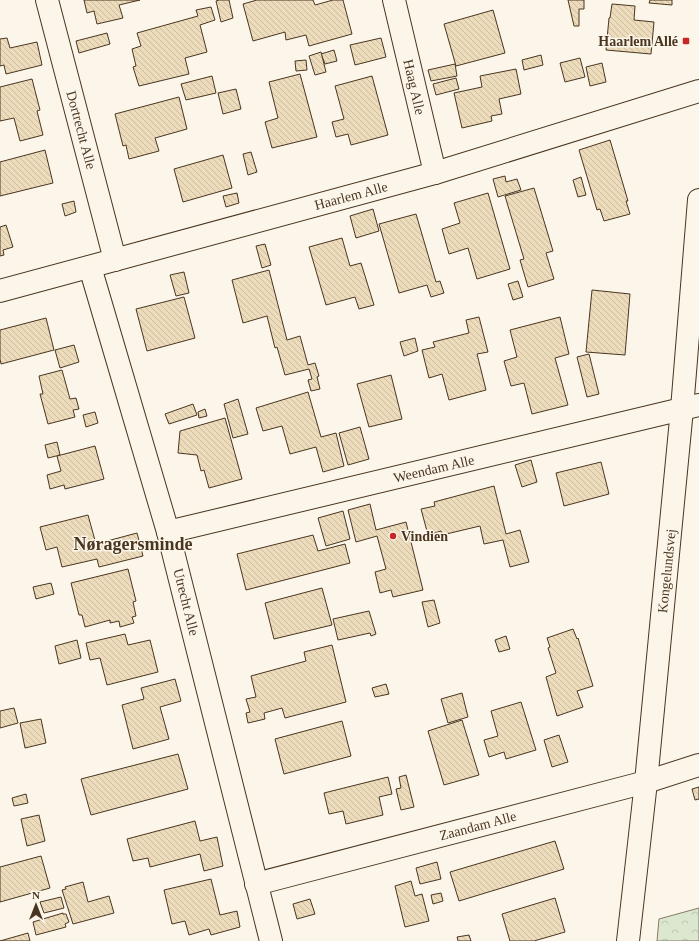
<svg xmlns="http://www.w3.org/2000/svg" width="699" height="941" font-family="'Times New Roman',serif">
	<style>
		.forest { fill: url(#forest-crowns); stroke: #887966 }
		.building { fill: url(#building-back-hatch); stroke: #4a3520 }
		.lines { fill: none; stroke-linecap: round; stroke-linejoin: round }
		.street-casing { stroke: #4a3520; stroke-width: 24 }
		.secondary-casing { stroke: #4a3520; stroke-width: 24 }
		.street { stroke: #fbf6e9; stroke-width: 22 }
		.secondary { stroke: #fbf6e9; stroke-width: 22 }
		.poi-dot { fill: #c62828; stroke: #fbf6e9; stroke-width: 1.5 }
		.labels { text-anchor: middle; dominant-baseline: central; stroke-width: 3; stroke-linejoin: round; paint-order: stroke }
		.poi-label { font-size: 14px; font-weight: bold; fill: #4a3520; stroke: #fbf6e9; text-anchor: end }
		.street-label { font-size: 14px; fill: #4a3520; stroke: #fbf6e9 }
		.district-label { font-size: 18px; font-weight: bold; fill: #4a3520; stroke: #fbf6e9 }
	</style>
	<defs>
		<pattern id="forest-crowns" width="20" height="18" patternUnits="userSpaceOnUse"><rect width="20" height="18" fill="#dce7d0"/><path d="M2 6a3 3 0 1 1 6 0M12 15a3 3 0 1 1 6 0" fill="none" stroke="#bec7b2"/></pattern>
		<pattern id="building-back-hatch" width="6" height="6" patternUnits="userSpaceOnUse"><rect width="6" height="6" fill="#ecdcbc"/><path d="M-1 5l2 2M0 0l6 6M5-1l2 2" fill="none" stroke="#ccbda1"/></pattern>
	</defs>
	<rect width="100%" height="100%" fill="#fbf6e9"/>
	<!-- forest -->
	<polygon class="forest" points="699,908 699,941 657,941 659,919"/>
	<!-- building -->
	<g class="building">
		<polygon points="84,0 140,0 119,5 123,18 97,24 94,11 87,13"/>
		<polygon points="219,0 229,0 233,18 221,22 216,1"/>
		<polygon points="257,0 313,0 315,5 333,0 343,0 352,34 309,46 306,35 286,40 285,32 253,41 243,4"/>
		<polygon points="568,0 584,0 584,9 579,9 579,26 574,26"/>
		<polygon points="650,0 672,0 672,5 649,3"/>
		<polygon points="612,4 635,6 634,20 654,22 651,54 606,50 609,18 610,18"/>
		<polygon points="211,7 215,20 200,25 207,52 185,58 189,74 139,86 133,67 136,66 132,49 141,46 137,33 198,16 196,10"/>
		<polygon points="493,10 505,53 456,66 444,24"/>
		<polygon points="107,33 110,44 79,53 76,41"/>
		<polygon points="7,38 10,48 37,42 42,65 6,74 4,65 0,66 0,39"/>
		<polygon points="381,38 386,57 355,65 350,45"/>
		<polygon points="334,50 337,61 325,64 321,54"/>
		<polygon points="321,52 326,72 315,75 309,56"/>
		<polygon points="541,55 543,65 524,70 522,60"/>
		<polygon points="580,58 585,77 565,82 560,63"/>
		<polygon points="306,60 307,70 296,71 295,61"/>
		<polygon points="602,63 606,82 590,86 586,67"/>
		<polygon points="455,64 457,76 431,81 428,70"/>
		<polygon points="516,69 521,94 499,99 502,114 491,116 492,121 462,128 454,93 482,87 480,76"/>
		<polygon points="300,74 317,137 272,148 265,122 278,118 269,82"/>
		<polygon points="212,76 216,93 186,100 181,84"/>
		<polygon points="372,76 388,135 351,145 348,134 336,137 332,122 344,119 335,86"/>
		<polygon points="456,78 459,89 436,95 433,84"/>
		<polygon points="32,79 40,110 37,111 43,135 20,141 14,118 0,121 0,87"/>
		<polygon points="236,89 241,109 223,114 218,93"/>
		<polygon points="179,97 187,129 155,138 159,151 129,159 126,145 123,146 115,114"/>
		<polygon points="610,140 628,201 626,201 630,214 604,221 600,209 597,210 579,150"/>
		<polygon points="45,150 53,183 0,196 0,162"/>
		<polygon points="251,152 257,172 248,175 243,154"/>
		<polygon points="223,155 232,188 183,202 174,169"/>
		<polygon points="505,176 506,182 517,179 521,190 498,197 493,179"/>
		<polygon points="581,177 586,195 578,197 573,180"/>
		<polygon points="534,188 553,251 546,253 554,279 528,287 520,260 524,259 505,196"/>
		<polygon points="237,193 239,203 226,207 223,196"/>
		<polygon points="488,193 510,269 477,279 468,248 449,254 442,229 460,223 454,203"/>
		<polygon points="74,201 76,212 65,216 62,204"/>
		<polygon points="373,209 379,231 356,238 350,216"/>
		<polygon points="416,214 436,282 440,281 444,293 431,297 427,285 399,293 379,224"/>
		<polygon points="6,225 13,247 3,250 4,255 0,256 0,227"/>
		<polygon points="342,238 350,266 361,263 374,305 359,309 355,297 326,305 309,247"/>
		<polygon points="265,244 271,265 262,268 256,246"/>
		<polygon points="269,270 287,340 300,336 308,365 315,363 319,376 317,377 320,389 311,391 308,380 312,379 309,369 285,375 277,347 275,348 267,316 243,323 232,280"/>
		<polygon points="184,272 189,293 176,296 170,275"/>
		<polygon points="518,281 523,297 513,300 508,284"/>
		<polygon points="592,290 630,294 625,355 586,352"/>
		<polygon points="184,297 195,338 147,351 136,309"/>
		<polygon points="479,317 488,352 477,354 486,390 449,400 442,374 429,378 422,350 435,347 433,342 469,333 466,320"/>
		<polygon points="560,317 569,354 555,358 568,405 532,414 524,383 511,386 504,361 517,357 510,330"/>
		<polygon points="46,318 54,350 1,364 0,359 0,330"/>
		<polygon points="415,338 418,351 404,356 400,342"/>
		<polygon points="74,345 79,362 60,368 55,350"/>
		<polygon points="589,354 599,394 587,397 577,357"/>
		<polygon points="62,370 70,399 76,398 79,409 73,410 75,417 48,424 40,394 43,394 39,376"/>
		<polygon points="391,375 402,419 369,427 357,384"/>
		<polygon points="308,392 321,437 336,433 344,466 323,472 316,447 290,454 282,426 263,431 256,408"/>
		<polygon points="238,399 248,434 233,438 224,404"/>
		<polygon points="193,404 197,415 169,424 165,414"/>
		<polygon points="205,409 207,416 199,418 198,412"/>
		<polygon points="95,412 98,423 86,427 83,415"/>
		<polygon points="225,418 242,479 209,488 204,470 201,471 197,455 178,453 180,431"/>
		<polygon points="360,427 369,459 348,465 339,433"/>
		<polygon points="57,442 60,455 48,458 45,445"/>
		<polygon points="95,446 104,479 65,489 64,485 50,489 47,475 61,471 57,456"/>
		<polygon points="531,460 537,482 522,487 515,465"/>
		<polygon points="601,462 609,494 564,506 556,473"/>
		<polygon points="494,486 506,534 520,530 529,562 510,567 503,540 484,544 480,526 442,535 441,531 428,535 421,509 435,506 434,502"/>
		<polygon points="370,504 376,530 406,522 423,590 393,597 391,590 380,593 375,572 386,569 377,536 356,542 348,510"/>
		<polygon points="343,511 350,539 326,546 318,518"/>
		<polygon points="88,515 96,544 137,533 143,556 99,567 97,559 62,567 57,547 46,550 40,527"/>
		<polygon points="313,535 318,551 345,544 350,563 246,590 237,554"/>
		<polygon points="128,569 136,601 133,602 136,616 132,617 134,623 120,627 119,621 110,623 110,620 85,627 82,615 79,615 71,583"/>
		<polygon points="51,583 54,594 36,599 33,587"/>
		<polygon points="322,588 332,625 274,639 265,603"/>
		<polygon points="434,600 440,623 428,627 422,602"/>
		<polygon points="369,611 376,634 371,636 370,633 338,640 333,619"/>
		<polygon points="573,629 577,639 578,638 593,686 577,691 583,707 557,716 546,677 556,673 548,648 550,647 547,638"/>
		<polygon points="125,634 128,645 150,640 158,672 107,685 100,658 90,660 86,643"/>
		<polygon points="506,636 510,649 499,652 495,640"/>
		<polygon points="77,640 81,658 59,664 55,646"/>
		<polygon points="332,645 346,702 285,718 282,708 264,713 265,719 248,723 246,713 250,712 246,699 256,697 251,676 306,661 304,652"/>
		<polygon points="175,679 181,701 160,707 169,739 133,749 122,705 144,699 141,688"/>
		<polygon points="386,684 389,694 375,697 372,688"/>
		<polygon points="462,693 468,717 448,723 441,699"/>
		<polygon points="521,702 536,750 506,759 504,752 489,757 484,740 498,736 491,711"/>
		<polygon points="14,708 18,723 0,728 0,711"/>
		<polygon points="41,719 46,743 25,748 20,723"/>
		<polygon points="462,720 479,775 444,785 428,731"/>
		<polygon points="342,721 351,756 284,774 275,739"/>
		<polygon points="559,735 568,762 552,767 544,740"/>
		<polygon points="178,754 188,789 91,815 81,779"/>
		<polygon points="406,775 414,807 401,810 396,789 401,788 399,777"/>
		<polygon points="388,777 392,794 379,797 383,815 346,824 343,811 329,814 324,793"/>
		<polygon points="699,787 699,799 695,800 692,789"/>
		<polygon points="26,794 28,803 14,806 12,798"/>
		<polygon points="39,815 45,841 27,846 21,819"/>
		<polygon points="195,821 200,841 217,837 223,866 204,871 200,854 150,867 148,858 133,861 127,839"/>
		<polygon points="555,841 564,869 459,901 450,872"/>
		<polygon points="41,856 50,888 0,902 0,867"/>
		<polygon points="437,862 441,879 420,884 416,868"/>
		<polygon points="211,879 220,915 237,911 240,927 211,935 209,929 189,935 185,921 172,924 164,890"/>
		<polygon points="411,881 415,896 422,894 429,921 405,927 395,886"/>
		<polygon points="83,882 88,902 109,896 114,913 73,924 62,890 66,889 65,887"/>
		<polygon points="441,893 443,901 433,904 431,895"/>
		<polygon points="61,897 64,908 44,913 40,902"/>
		<polygon points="555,898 565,932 534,941 510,941 502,914"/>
		<polygon points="310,899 315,914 297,919 293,904"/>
		<polygon points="63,913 63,914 66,914 69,922 65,924 66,927 36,935 33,922"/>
		<polygon points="28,933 30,941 0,941"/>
		<polygon points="469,935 471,941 458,941 457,937"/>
	</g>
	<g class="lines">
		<!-- street casing -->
		<g class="street-casing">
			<g id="street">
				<polyline points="47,0 115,260"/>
				<polyline points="394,0 435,173"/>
				<polyline points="90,267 168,532 271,941"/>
				<polyline points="0,291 435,173 699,91"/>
				<polyline points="168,532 682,409 699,405"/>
				<polyline points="256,884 646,782 699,765"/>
			</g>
		</g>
		<!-- secondary casing -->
		<g class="secondary-casing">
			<polyline id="secondary" points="628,941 646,782 682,409 699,200"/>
		</g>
		<!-- street -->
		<use href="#street" class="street"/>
		<!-- secondary -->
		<use href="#secondary" class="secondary"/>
	</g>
	<!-- markers -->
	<g class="poi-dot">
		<rect x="682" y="37" width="8" height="8" rx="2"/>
		<circle cx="393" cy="536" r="4"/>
	</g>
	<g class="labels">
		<!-- poi labels -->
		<g class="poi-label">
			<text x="678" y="41">Haarlem Allé</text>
			<text x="401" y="536" text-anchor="start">Vindien</text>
		</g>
		<!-- street labels -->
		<g class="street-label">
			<text transform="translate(414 87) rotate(77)">Haag Alle</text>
			<text transform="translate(81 130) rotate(75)">Dortrecht Alle</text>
			<text transform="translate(351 196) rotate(-15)">Haarlem Alle</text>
			<text transform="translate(434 469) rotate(-13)">Weendam Alle</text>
			<text transform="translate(667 571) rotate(-84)">Kongelundsvej</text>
			<text transform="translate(186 602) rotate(76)">Utrecht Alle</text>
			<text transform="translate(478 826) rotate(-15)">Zaandam Alle</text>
		</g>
		<!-- district labels -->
		<g class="district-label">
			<text x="133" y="544">Nøragersminde</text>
		</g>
	</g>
	<!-- north arrow -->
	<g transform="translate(36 905)" stroke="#fbf6e9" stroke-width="3" paint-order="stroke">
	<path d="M0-3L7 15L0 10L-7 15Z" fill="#4a3520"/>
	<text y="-6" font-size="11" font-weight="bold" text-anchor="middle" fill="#4a3520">N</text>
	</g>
</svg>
